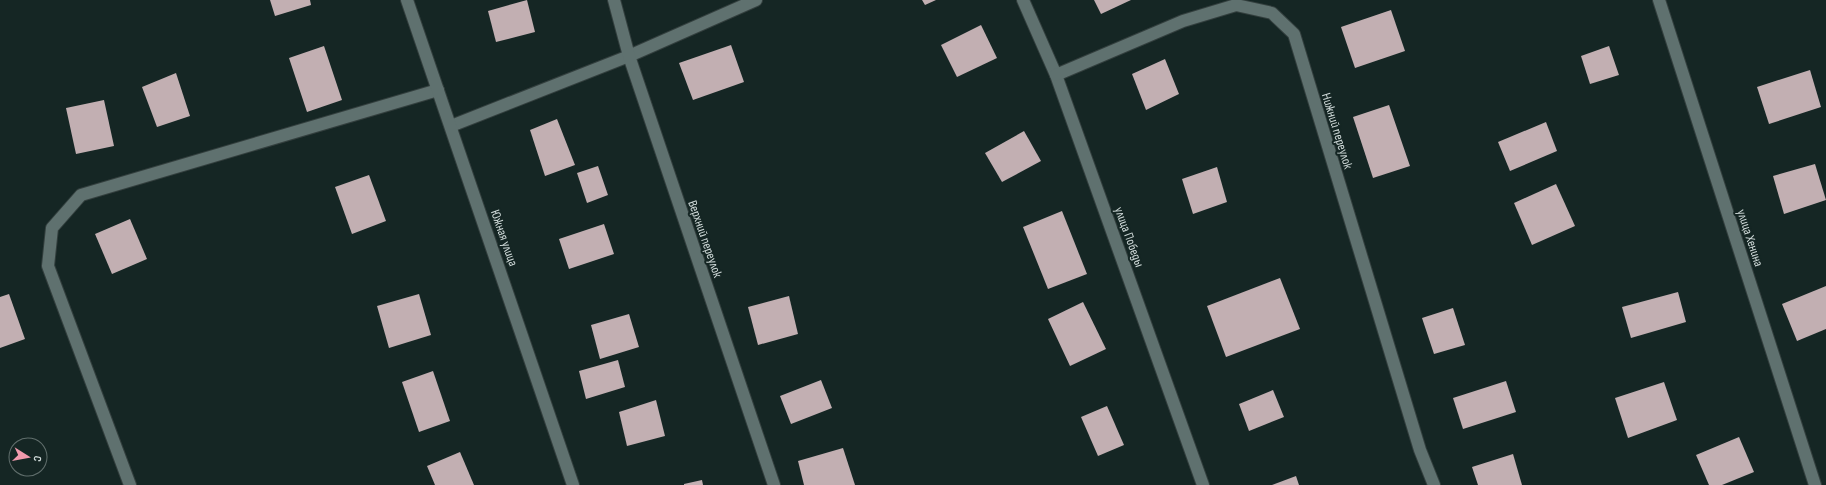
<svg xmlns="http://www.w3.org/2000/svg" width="1826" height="485" font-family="'Sofia Sans Condensed',sans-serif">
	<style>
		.building { fill: #c2afb2 }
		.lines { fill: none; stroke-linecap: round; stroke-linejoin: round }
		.lane-casing { stroke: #333f3e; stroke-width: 14 }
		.street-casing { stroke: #333f3e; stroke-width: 14 }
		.lane { stroke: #5f716f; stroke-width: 12 }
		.street { stroke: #5f716f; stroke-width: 12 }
		.labels { text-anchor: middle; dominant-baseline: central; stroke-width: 4; stroke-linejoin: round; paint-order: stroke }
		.street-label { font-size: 13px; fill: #d0dad9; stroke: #152624 }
	</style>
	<rect width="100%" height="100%" fill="#152624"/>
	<!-- building -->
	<g class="building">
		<polygon points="270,0 310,0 311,5 275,16"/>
		<polygon points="527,0 535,32 496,42 488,11"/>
		<polygon points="922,0 936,0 925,5"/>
		<polygon points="1094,0 1131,0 1101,14"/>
		<polygon points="1391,10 1405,51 1355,68 1341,27"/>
		<polygon points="981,25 997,58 957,77 941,45"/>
		<polygon points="731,45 744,82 693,100 679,63"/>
		<polygon points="324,46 342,100 307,112 289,58"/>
		<polygon points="1609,46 1619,75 1590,84 1581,56"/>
		<polygon points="1165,59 1179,94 1146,110 1132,74"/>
		<polygon points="1810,70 1821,107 1769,124 1757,87"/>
		<polygon points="176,73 190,116 157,127 142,87"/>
		<polygon points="104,100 114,146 76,154 66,108"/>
		<polygon points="1389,105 1410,166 1373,178 1353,117"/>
		<polygon points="557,119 575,165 545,176 530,130"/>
		<polygon points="1546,122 1557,151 1510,171 1498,142"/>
		<polygon points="1024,131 1041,161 1002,182 985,153"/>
		<polygon points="1815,164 1826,200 1784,214 1773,176"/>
		<polygon points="598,166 608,195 587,203 577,173"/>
		<polygon points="1217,167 1227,202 1193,214 1182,179"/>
		<polygon points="369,175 386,221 352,234 335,187"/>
		<polygon points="1556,184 1575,226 1532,245 1514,203"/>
		<polygon points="1062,211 1087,274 1048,289 1023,227"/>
		<polygon points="130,219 147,259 112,274 95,234"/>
		<polygon points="604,224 614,254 569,269 559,239"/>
		<polygon points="1280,278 1300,329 1226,357 1207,306"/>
		<polygon points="1826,286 1826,329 1797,341 1782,304"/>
		<polygon points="1678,292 1686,322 1631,338 1622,307"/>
		<polygon points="9,294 25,339 0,348 0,297"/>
		<polygon points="419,294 431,335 389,348 377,306"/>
		<polygon points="789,296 798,334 758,345 748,307"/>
		<polygon points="1083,302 1106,349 1070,366 1048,319"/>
		<polygon points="1453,308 1465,345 1434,354 1422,318"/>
		<polygon points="629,314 639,347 600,359 591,325"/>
		<polygon points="618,360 625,387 586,399 579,371"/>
		<polygon points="433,371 450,421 419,432 402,382"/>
		<polygon points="821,380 832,408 791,424 780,396"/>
		<polygon points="1506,381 1516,412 1463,429 1453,398"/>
		<polygon points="1664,382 1677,420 1628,438 1615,398"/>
		<polygon points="1273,390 1284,417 1249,431 1239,404"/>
		<polygon points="656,400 665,436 627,446 619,412"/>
		<polygon points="1107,406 1124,445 1098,456 1081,417"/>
		<polygon points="1739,437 1754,472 1722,485 1709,485 1696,455"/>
		<polygon points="843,448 855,485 804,485 798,461"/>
		<polygon points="460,452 474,485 435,485 427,466"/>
		<polygon points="1513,454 1522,485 1478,485 1472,467"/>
		<polygon points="1296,476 1299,485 1272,485"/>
		<polygon points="702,480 703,485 684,485 684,484"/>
	</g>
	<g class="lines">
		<!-- lane casing -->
		<g class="lane-casing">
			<g id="lane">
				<polyline points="1023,0 1056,75 1203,485"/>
				<polyline points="1056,75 1183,21 1236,5 1272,13 1294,34 1420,450 1434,485"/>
				<polyline points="451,126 629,56 756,0"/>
				<polyline points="130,485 48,266 52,228 81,195 438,90"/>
			</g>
		</g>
		<!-- street casing -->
		<g class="street-casing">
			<g id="street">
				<polyline points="407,0 573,485"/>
				<polyline points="614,0 629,56 774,485"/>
				<polyline points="1659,0 1815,485"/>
			</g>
		</g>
		<!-- lane -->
		<use href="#lane" class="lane"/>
		<!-- street -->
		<use href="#street" class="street"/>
	</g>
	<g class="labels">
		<!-- street labels -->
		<g class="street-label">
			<text transform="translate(1337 131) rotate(73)">Нижний переулок</text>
			<text transform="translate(1129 237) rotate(70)">улица Победы</text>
			<text transform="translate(504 238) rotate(71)">Южная улица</text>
			<text transform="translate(1750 238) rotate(72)">улица Хенина</text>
			<text transform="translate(705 239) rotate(71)">Верхний переулок</text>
		</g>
	</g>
	<!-- north arrow -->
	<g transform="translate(28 457) rotate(101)"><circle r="19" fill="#152624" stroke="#606e6c"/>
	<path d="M0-3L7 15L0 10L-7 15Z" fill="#f29aad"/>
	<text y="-6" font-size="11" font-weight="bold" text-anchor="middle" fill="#d0dad9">С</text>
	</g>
</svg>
